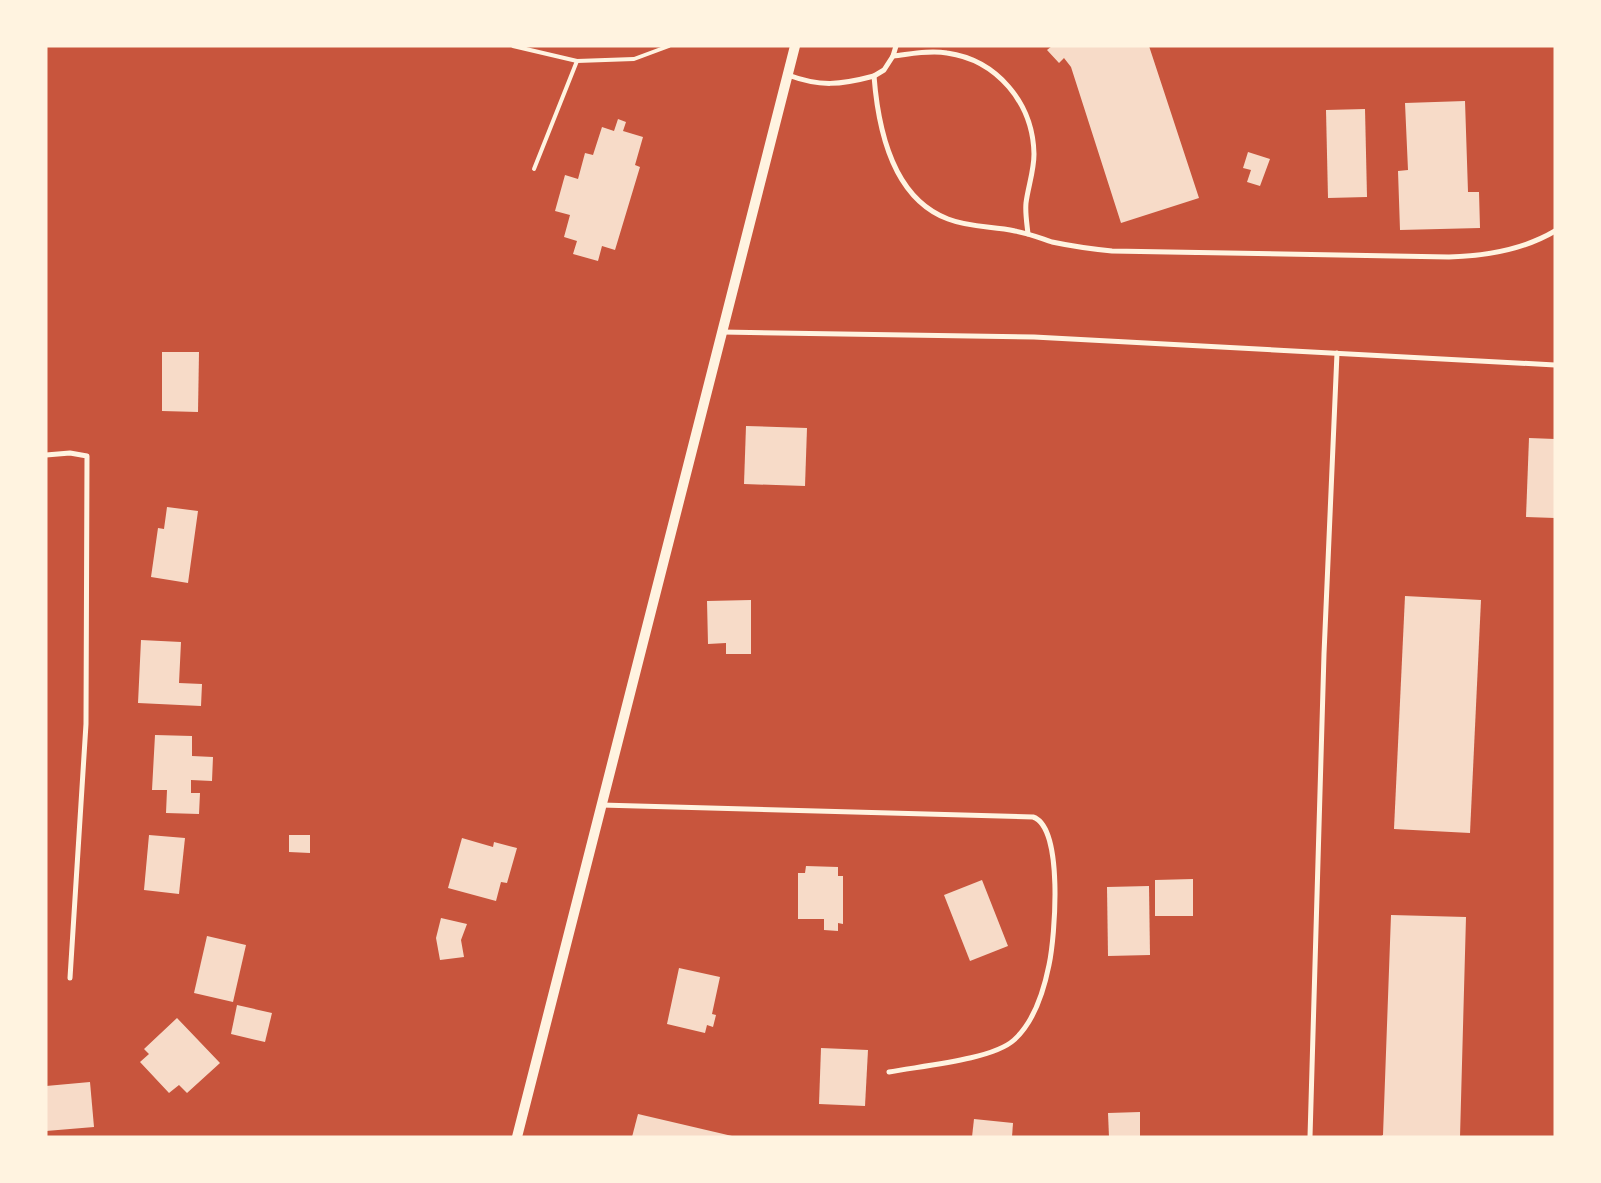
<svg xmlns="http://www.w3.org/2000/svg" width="1601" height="1183" font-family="Arial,sans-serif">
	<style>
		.building { fill: #f7dbc8 }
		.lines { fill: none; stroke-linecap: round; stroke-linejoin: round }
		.service { stroke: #fff3e0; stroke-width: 4 }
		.minor { stroke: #fff3e0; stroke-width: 5 }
		.secondary { stroke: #fff3e0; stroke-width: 10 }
	</style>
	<rect width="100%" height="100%" fill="#c8553d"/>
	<!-- building -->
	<g class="building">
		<polygon points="1052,46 1149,46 1199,198 1121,223 1071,67 1064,58 1059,63 1047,50"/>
		<polygon points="1465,101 1468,192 1479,192 1480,228 1400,230 1398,171 1408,170 1405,103"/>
		<polygon points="1365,109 1367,197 1328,198 1326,110"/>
		<polygon points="618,119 626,122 623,131 643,137 635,165 640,167 615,250 602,246 598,261 573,254 577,241 564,237 570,215 555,211 565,175 578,179 585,153 593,155 602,127 614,131"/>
		<polygon points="1248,152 1270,159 1260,186 1247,182 1251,170 1243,168"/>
		<polygon points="162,352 199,352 198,412 162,411"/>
		<polygon points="746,426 807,428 805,486 744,484"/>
		<polygon points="1529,438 1555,439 1555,518 1526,517"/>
		<polygon points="167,507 198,511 188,583 151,577 158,528 164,529"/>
		<polygon points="1405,596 1481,600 1470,833 1394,829"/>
		<polygon points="751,600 751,654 726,654 726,643 708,644 707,601"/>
		<polygon points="141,640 181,642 179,683 202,684 201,706 138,703"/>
		<polygon points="155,735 192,736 192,756 213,757 212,781 191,780 191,793 200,793 199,814 166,813 167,790 152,790"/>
		<polygon points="149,835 185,838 179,894 144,890"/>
		<polygon points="289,835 310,835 310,853 289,852"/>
		<polygon points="462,838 493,847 494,842 517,848 507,883 501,882 496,901 448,888"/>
		<polygon points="806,866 838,867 838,876 843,876 843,924 838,923 838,931 824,930 824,919 798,919 798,873 805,873"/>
		<polygon points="1193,879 1193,916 1155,916 1155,880"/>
		<polygon points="982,880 1008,946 970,961 944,895"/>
		<polygon points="1149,886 1150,955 1108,956 1107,887"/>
		<polygon points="1391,915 1466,917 1460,1137 1380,1137 1383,1135"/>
		<polygon points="441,918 467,924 461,940 464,957 440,960 436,938"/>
		<polygon points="207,936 246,945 233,1002 194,993"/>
		<polygon points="679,968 720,977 712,1014 716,1015 713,1027 707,1025 705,1033 667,1024"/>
		<polygon points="237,1005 272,1013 265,1042 231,1034"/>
		<polygon points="177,1018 220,1063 187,1093 179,1085 169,1093 140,1062 149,1054 144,1049"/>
		<polygon points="821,1048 868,1050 865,1106 819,1104"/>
		<polygon points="90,1082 94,1127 46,1131 46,1086"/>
		<polygon points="1140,1112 1140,1137 1109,1137 1108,1113"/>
		<polygon points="638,1114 732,1136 732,1137 632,1137"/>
		<polygon points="974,1119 1013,1123 1012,1137 972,1137"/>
	</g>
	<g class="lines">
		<!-- service -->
		<g class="service">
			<polyline points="513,46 577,61 634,59 669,46"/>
			<polyline points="534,169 577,61"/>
		</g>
		<!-- minor -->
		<g class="minor">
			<polyline points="893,56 896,46"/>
			<path d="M788,75C820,87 840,85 874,76C878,128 892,198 948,219C971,228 993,226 1015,231C1028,233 1040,238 1052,242C1071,246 1092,249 1112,251L1449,257C1485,256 1523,250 1555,231"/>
			<path d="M874,76L884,70L893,56C911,54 929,50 947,53C997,60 1033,103 1034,154C1034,171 1028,187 1026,203C1025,213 1027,224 1028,234"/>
			<polyline points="722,332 1034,337 1555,365"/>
			<polyline points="46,455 70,453 87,456 86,724 70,978"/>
			<path d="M601,805L1033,817C1064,827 1055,937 1049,965C1044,990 1034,1022 1014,1040C992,1060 920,1066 889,1072"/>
			<polyline points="1310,1137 1324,654 1337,353"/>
		</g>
		<!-- secondary -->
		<polyline class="secondary" points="517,1137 795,46"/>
	</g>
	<!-- border -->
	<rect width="1601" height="1183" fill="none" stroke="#fff3e0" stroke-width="95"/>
</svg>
